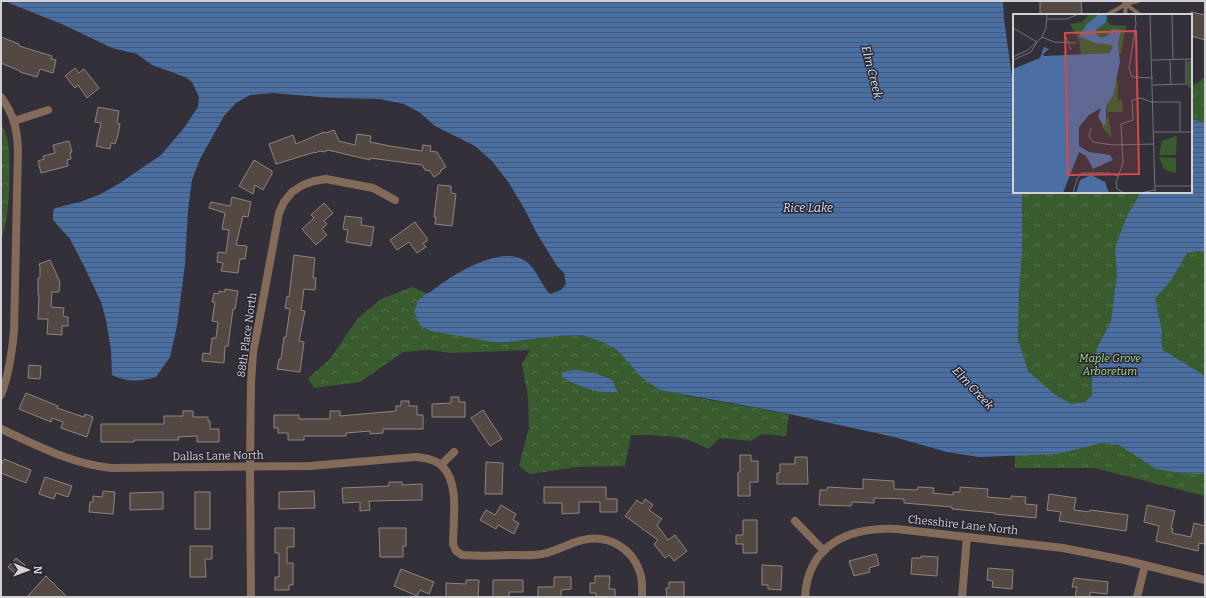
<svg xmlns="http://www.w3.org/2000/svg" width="1206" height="598" font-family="Bitter,serif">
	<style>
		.grass { fill: url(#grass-tufts) }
		.forest { fill: url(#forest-crowns) }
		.water { fill: url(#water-rules) }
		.building { fill: #544842; stroke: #90837d }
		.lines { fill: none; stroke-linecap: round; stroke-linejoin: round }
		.service { stroke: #836a59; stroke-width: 4 }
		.minor { stroke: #836a59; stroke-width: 8 }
		.labels { text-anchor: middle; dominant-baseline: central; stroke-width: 3; stroke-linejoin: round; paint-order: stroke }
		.street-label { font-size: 11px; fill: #d3d1d8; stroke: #2a2630 }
		.park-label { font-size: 11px; font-style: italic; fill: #a0db8e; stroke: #2a2630 }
		.water-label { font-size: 12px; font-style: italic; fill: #d6e1f0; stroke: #2a2630 }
		.inset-road { fill: none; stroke: #747079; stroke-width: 1 }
		.view { fill: #d54a4b; fill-opacity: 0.15; stroke: #d54a4b; stroke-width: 2 }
		.inset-edge { fill: none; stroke: #d3d1d8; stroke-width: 2 }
	</style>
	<defs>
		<pattern id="grass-tufts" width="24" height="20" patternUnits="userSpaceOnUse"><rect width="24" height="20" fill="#395c2e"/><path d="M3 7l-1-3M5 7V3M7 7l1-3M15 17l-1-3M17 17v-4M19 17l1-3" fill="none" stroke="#55724c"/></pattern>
		<pattern id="forest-crowns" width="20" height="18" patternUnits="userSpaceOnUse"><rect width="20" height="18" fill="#395c2e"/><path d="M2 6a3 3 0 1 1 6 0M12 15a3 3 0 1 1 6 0" fill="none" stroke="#55724c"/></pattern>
		<pattern id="water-rules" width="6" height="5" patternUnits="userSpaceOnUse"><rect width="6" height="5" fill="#4a6fa2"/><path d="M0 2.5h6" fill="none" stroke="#455976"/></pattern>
	</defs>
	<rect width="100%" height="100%" fill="#34303a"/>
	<!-- grass -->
	<polygon class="grass" points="1205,76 1205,496 1095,468 1015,468 1013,260 1016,192 1191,192 1191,86 1199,82"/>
	<!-- forest -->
	<g class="forest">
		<path d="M1,121C3,128 7,135 8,142C11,161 10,224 1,239Z"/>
		<path d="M412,287L428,294L420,300L499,343L558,336L582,335L600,341L617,350L640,376L688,396L789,414L786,436L762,434L751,441L720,438L708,449C680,433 662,436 631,435L625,466L577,467L530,474L519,466L529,428L528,397L522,364L530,350L451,353L428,350L403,352L360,382L314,388L308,378L330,359L358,318L381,299Z"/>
	</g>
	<!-- water -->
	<g class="water">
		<path d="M4,1H1003L1004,19L1014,92V192H1022V253L1019,290L1018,339L1028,371L1054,394L1071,404L1085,402L1092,395V375L1097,348L1111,322L1117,274L1115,248L1127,216L1141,192H1191V119L1205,123V252L1199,251L1187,253L1172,279L1155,299L1162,331L1161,342L1163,350L1205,376V472L1201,474L1180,473L1156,469L1119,445L1102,443L1057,454L979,457L947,452L894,437L780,412L660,390L640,376L617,350L600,341L582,335L558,336L499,343L431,331L420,325L414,311C416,308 417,303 419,300C422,296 428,293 432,291C451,275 500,245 524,260C537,268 540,284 550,294L561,290L566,284L564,273L557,266L536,232L525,210L509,183L492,161L475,146L435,126L419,112L404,104L380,99L332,98L273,93L250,95L236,103L224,116L200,159L192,180L188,210L185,264L177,326L170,357L156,377C140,382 127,382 112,375L111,350L106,320L101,302L84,266L70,239L53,220V211L55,208L80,202L101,194L120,183L161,155L184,128L198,107L199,97L192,82L185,77L152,65L137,54L112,48L64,25Z"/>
		<path d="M576,370C589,372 602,374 613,381L617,392C597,394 580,387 562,377V372Z"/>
	</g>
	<!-- building -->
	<g class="building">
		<polygon points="1040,1 1081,1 1082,15 1040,15"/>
		<polygon points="1191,12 1205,15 1205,40 1191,36"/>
		<polygon points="1,37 19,44 19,46 52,56 51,59 56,60 53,73 40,69 37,77 20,72 20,71 1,63"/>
		<polygon points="75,68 79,73 84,69 99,88 87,98 78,85 75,88 65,76"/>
		<polygon points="98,107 119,111 117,123 120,124 118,135 115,144 111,143 110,149 96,146 101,123 95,122"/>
		<polygon points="334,130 339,141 355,145 357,134 371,136 370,142 390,146 422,151 423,145 431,146 430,151 437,152 446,167 441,170 440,173 434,177 430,171 425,170 422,165 370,158 370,160 328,150 324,152 320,151 315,153 315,152 276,164 269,144 293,135 296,144 324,132 326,133"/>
		<polygon points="69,141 72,152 70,153 71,159 67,160 68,166 41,173 38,161 44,159 43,156 55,153 53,145"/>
		<polygon points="254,160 272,171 272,174 263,190 255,185 253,194 239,186"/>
		<polygon points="438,185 451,186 451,193 456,194 452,226 435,224 436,217 434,217"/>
		<polygon points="232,197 251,202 248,217 243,216 236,245 247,246 245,259 240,259 238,273 221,271 223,263 217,262 218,252 226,253 229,230 222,229 225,213 209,208 211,202 230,206"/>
		<polygon points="324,203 333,213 324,221 327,224 322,229 327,235 316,245 302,229 314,218 311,215"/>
		<polygon points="345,216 362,218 361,225 374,227 371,246 346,242 348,230 343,229"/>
		<polygon points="415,222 427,238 427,241 423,243 426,247 417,253 409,242 397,250 390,240"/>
		<polygon points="294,255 315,258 313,278 316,278 315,290 304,289 301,310 305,311 299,341 304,342 300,372 277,369 279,359 281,359 284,337 286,337 290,309 285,308 287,296 289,297"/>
		<polygon points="50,260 60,282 59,292 52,292 51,307 64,308 63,316 68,317 68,326 62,326 62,335 47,334 48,319 38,319 39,295 38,295 38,278 40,277 40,267 39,264"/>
		<polygon points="225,289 238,291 235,309 233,309 228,346 225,346 224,363 202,361 203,353 210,354 212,338 216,338 218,322 212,321 215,302 212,302 214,293 219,294 219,291 225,292"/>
		<polygon points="29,365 41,366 40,379 28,378"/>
		<polygon points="26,393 58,406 57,408 84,417 85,414 93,417 87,437 61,428 63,422 52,418 51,422 19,409"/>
		<polygon points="451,397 459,397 459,402 465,402 465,417 432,417 432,404 451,403"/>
		<polygon points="401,401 409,401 409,406 417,406 417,415 423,415 423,429 383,429 383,433 370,434 370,431 346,433 346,436 304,436 304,440 288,440 288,433 278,433 278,428 274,428 274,415 299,415 299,419 330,419 330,411 340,411 340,416 396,411 396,406 401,406"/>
		<polygon points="483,410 502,439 490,446 471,418"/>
		<polygon points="183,411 193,411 193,417 208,417 208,421 210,421 210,429 219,429 219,442 197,442 197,436 178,437 179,440 134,440 134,442 101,442 101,424 164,424 164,416 183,416"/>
		<polygon points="740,455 751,455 751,461 758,461 758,482 750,482 750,496 738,496 738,472 740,472"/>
		<polygon points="795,457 807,457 808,484 777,484 777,473 780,473 780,464 795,464"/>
		<polygon points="4,459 31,470 26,483 1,473 1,466"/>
		<polygon points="486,462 503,463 502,494 485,494"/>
		<polygon points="45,477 72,486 68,497 56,493 54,499 39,494"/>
		<polygon points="863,479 894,481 894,489 917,490 918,487 934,488 933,493 953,495 953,492 960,492 960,487 988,489 987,497 1011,499 1011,496 1026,497 1025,504 1037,505 1036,518 995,514 995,513 952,509 952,507 904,503 904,499 874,498 874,503 852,502 851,506 819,505 820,490 827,490 828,487 863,489"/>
		<polygon points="389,482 402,482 402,485 422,484 422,500 369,501 370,510 360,511 360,502 343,503 342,488 389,486"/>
		<polygon points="544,487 606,487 606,499 617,499 617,512 600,512 600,502 579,502 579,513 562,514 562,503 544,503"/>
		<polygon points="103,491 115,492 113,514 89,512 90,502 93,502 93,496 102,497"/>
		<polygon points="314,491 315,508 279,509 279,492"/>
		<polygon points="163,492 163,509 130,510 130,493"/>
		<rect x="195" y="492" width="15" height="37"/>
		<polygon points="1049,494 1076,498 1074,510 1089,512 1090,510 1128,515 1126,531 1059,521 1061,512 1047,510"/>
		<polygon points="645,499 653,505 649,510 662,519 657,525 668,540 675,535 687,551 674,561 669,555 665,558 654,544 658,540 625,516 637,500 642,504"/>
		<polygon points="501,505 516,514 513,520 519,523 514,534 498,525 496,529 480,520 486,510 495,515"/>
		<polygon points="1147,505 1175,511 1171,528 1173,529 1172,533 1191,537 1194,523 1205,526 1205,544 1199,543 1198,551 1156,541 1159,526 1144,522"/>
		<polygon points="743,520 757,520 757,553 743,553 743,544 736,544 736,535 743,535"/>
		<polygon points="275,528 294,528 294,547 287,547 287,563 293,563 293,585 289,585 289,590 275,590 275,577 279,577 279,553 275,553"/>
		<polygon points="379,528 406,528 406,546 403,546 403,557 380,557"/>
		<polygon points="190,546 212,546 212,559 205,559 206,577 190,577"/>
		<polygon points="876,554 879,565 869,568 870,572 854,576 849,561"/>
		<polygon points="921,556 938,557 937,576 911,574 912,558 921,558"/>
		<polygon points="16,558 25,565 17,575 8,567"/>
		<polygon points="762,565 782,566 781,590 768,589 768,585 762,585"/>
		<polygon points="988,568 1013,570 1012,589 992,587 993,581 987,580"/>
		<polygon points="401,569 434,582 429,594 420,590 417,596 394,586"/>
		<polygon points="46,576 67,597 27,597"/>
		<polygon points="595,576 610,576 609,589 615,589 615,597 596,597 596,593 590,593 590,583 595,583"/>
		<polygon points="554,577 571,577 571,589 561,590 561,597 538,597 538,587 554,587"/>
		<polygon points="1074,578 1108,582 1107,594 1090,592 1090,597 1075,597 1077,587 1072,587"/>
		<polygon points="466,580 479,580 478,597 446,597 446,583 466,584"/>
		<polygon points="493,580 523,580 523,592 509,592 509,597 493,597"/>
		<polygon points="669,582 684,582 684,597 667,597 666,588 669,588"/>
	</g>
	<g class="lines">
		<!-- service -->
		<g class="service">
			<polyline points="1126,4 1140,15"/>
			<polyline points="1107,15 1126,4 1138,1"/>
			<polyline points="1125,15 1126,4"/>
		</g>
		<!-- minor -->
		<g class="minor">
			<polyline points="1126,1 1126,4"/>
			<path d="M1,97C14,115 17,128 18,150L14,331C12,353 9,375 1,395"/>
			<polyline points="14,121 48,110"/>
			<path d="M1,429C36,445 71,464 111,468L310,466L415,457C424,458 435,459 442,466C460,483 453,521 453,544L456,551L462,555C477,556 493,556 508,555C519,555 531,556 542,554C558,551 572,541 588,539C610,536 632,549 639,570C643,579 642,588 642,597"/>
			<polyline points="441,465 454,452"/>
			<polyline points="795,521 824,551"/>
			<polyline points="251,597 250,467 251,383 253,352 258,327 279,213 284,202 292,192 303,185 314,181 326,179 373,188 395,200"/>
			<path d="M805,597C808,544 849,527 897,529L1063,548L1124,560L1205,580"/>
			<polyline points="962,597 967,537"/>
			<polyline points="1137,597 1145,565"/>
		</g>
	</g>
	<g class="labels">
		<!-- street labels -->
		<g class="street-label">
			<text transform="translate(247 335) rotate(-82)">88th Place North</text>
			<text transform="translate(218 456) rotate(-1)">Dallas Lane North</text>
			<text transform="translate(963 525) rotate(6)">Chesshire Lane North</text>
		</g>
		<!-- park labels -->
		<g class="park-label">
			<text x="1110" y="358">Maple Grove<tspan x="1110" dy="13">Arboretum</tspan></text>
		</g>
		<!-- water labels -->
		<g class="water-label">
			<text transform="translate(872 72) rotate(76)">Elm Creek</text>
			<text x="808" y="208">Rice Lake</text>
			<text transform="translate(973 388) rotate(47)">Elm Creek</text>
		</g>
	</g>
	<!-- overview -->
	<g transform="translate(1013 14)">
		<rect width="179" height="179" fill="#34303a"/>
		<path d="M77,0H95L94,7L98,11L113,12L108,40L68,41L66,26L57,10L69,8ZM174,47H179V76L174,71Z" fill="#395c2e"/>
		<path d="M102,67H105V86H109L110,98H95L99,124L88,112L95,102L93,92L100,82Z" fill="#395c2e"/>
		<path d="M164,122L163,141H146L149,127ZM146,143L163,144V159L151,155Z" fill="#395c2e"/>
		<path d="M86,0H94L93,8L83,16V20L88,24L93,23L99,15L108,16L105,30L107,48L100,82L93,92V110L90,111L85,103L88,94L76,101L66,113V132L76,138L97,141L100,146L80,155L73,142L66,138L50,179H0V55L27,44L31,33L36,35L30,40L31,42L97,39L100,31L82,29L66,22L74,10ZM78,161L92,168L96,179H63L67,166Z" fill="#4a6fa2"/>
		<path class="inset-road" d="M137,0L142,179M159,0L160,46M34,5H54L65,0M0,14L24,28M51,18L58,36M179,19V42M29,23L41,28L63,29M0,43L15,36L29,23L33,14L34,0M0,46L18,38L24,28M139,46L179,45M157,46L158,71M119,63L116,54L123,10L122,0M119,63L140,64M140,71L173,70V46M78,114L76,122L80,128L100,131L141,130M141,118H179M69,159H96L105,162M142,172H179M60,179L64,165L69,159M111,179L104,175L103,168L110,149L108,110L120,106L119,86L128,84L138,88H167V118M127,179L142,176"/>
		<path class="view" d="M123,17L126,160L55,161L52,19Z"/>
		<rect width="179" height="179" class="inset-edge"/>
	</g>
	<!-- border -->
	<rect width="1206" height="598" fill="none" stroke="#d3d1d8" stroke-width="4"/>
	<!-- north arrow -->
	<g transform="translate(28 570) rotate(91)" stroke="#2a2630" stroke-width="3" paint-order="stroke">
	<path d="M0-3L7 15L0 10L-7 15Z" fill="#d3d1d8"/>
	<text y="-6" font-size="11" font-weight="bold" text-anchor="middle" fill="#d3d1d8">N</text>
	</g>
</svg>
